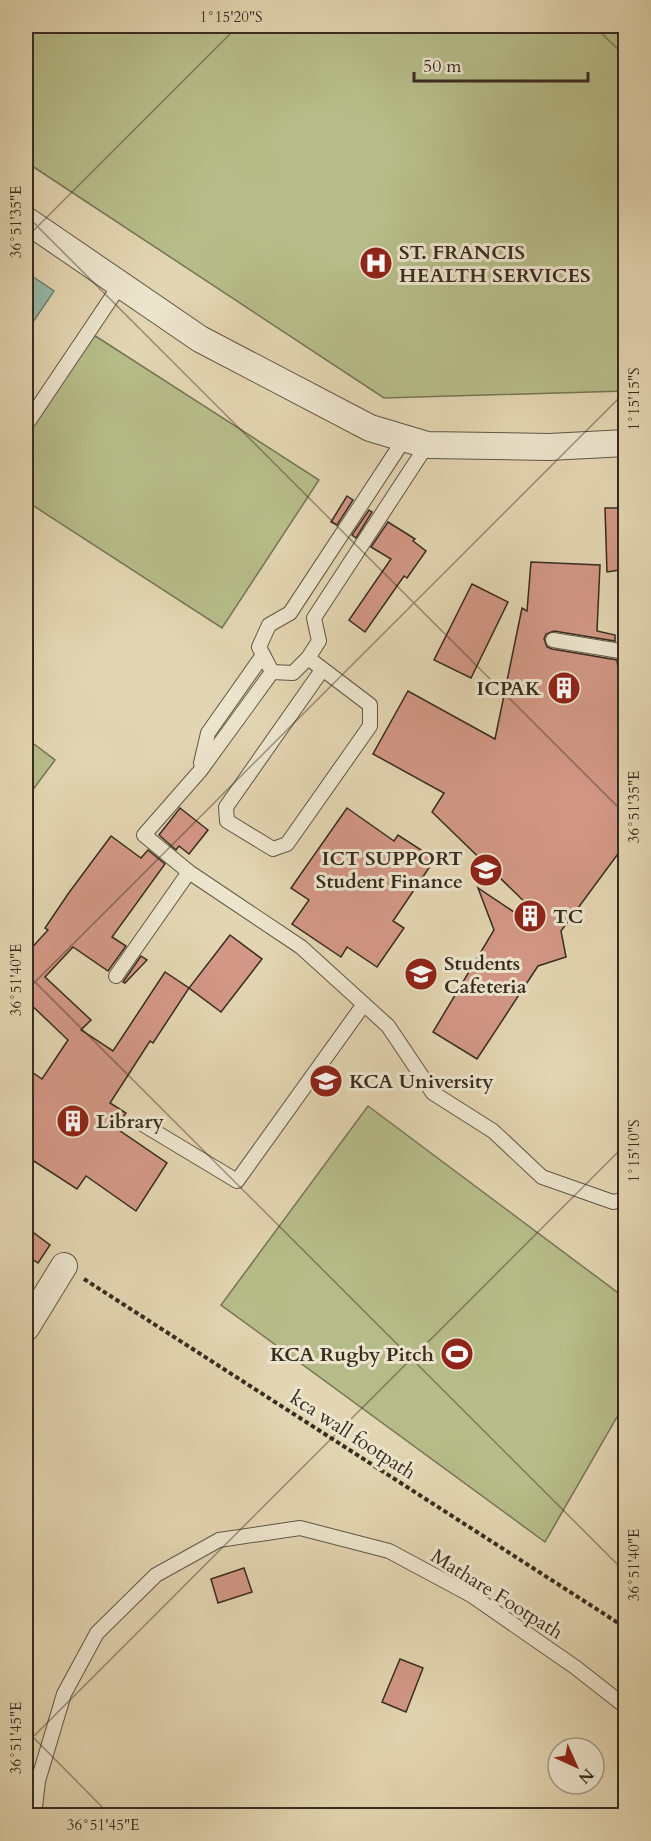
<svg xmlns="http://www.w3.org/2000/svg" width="651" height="1841" font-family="Cardo,serif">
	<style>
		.green { fill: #b6bc89; stroke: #767454; stroke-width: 1.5 }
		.water { fill: #95b9aa; stroke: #6f8172; stroke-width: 1.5 }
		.building { fill: #d29785; stroke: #372c1f; stroke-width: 1.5 }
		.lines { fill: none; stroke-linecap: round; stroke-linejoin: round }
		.lane-casing { stroke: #625644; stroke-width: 16 }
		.street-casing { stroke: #625644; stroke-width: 28 }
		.path { stroke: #372c1f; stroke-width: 4; stroke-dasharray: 4.5 3; stroke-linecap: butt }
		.lane { stroke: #ece4cc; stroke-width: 14 }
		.street { stroke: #ece4cc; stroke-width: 26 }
		.ticks { fill: none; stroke: #372c1f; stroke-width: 1.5; stroke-opacity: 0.45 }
		.labels { text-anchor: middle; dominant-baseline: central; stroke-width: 6; stroke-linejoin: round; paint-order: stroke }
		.poi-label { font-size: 20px; font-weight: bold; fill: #372c1f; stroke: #ece4cc; text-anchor: start }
		.street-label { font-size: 20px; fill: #372c1f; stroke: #ece4cc }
		.neatline { fill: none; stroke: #372c1f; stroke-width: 2 }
		.ticks-label { font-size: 15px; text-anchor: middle; fill: #372c1f }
	</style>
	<rect width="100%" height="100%" fill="#e2d5b1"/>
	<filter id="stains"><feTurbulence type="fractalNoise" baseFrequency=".00333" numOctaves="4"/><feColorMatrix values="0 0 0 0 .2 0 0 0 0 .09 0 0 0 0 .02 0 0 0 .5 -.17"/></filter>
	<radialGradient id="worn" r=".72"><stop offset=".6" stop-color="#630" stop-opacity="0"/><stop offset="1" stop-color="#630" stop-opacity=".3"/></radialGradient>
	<!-- green -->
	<g class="green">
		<polygon points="26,26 625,26 625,391 384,398 26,162"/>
		<polygon points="86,330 319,480 222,628 26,501 26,423"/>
		<polygon points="26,738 55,760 26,799"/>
		<polygon points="368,1106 625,1298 625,1403 545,1542 221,1305"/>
	</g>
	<!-- water -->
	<polygon class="water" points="26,272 54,291 31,325 26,321"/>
	<!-- building -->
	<g class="building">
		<polygon points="347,496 353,500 337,525 331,522"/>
		<polygon points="605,508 626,508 626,569 607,572"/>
		<polygon points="369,510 372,512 356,538 352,535"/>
		<polygon points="388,522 415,539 413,541 426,551 407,578 404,576 365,632 349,620 391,559 371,547"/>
		<polygon points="531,562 600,565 597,631 615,635 615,641 554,631 546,634 544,639 547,647 552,649 617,660 620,687 626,688 626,843 561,931 566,957 538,966 477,1059 433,1032 494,930 478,888 523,918 531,908 432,812 444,793 373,754 408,691 495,739 522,608 527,611"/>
		<polygon points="472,584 508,602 471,678 434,660"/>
		<polygon points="180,808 208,830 189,854 179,846 176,850 159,835"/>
		<polygon points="347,808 394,841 398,835 435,859 393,921 404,928 377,967 347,947 341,957 292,924 309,900 291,888"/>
		<polygon points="111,836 141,858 148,850 165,864 112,937 126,946 108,971 73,947 45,977 91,1020 81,1030 113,1051 165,972 189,988 153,1043 150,1041 110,1103 126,1113 116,1128 167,1163 136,1211 86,1176 77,1189 26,1156 26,1068 42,1079 68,1040 26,1000 26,954 48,930 45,928 68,894"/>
		<polygon points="230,935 262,959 221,1012 189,988"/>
		<polygon points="141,956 147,960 125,983 123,982"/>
		<polygon points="26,1227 50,1245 38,1263 26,1255"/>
		<polygon points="244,1568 252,1592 218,1603 211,1579"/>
		<polygon points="400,1659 423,1668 406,1712 382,1702"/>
	</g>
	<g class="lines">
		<!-- lane casing -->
		<g class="lane-casing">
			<g id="lane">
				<polyline points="26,425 120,285"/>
				<polyline points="553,640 626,652"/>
				<polyline points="308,658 293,673 272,672 200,771 144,835 189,872 301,947 388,1026 433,1093 493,1131 542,1177 613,1202 626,1199"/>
				<polyline points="322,670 226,807 227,821 273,849 287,844 370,726 370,705 308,658 319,641 314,618 427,445"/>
				<polyline points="272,672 259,647 269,625 290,613 405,438"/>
				<polyline points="201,763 208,733 263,655"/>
				<polyline points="116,976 189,872"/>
				<polyline points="144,1125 237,1181 364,1004"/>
				<polyline points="34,1816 38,1781 64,1694 97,1633 156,1575 219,1540 300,1528 389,1551 471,1595 575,1667 626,1707"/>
			</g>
		</g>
		<!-- street casing -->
		<g class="street-casing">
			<g id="street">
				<polyline points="26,220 200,339 370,428 427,445 549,447 626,443"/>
				<polyline points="26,1328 64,1266"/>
			</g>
		</g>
		<!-- path -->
		<polyline class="path" points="84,1279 626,1628"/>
		<!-- lane -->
		<use href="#lane" class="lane"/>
		<!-- street -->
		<use href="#street" class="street"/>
	</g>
	<!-- ticks -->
	<path class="ticks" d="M594,26L626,57M26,215L626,815M26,238L238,26M26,973L626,1573M26,991L626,391M26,1730L111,1816M26,1744L626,1144"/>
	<!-- icons -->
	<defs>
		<g id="hospital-disc" transform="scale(1.725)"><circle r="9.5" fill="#8f2418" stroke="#ece4cc"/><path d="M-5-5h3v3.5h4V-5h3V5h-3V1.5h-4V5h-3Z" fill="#fff"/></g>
		<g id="building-disc" transform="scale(1.725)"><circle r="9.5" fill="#8f2418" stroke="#ece4cc"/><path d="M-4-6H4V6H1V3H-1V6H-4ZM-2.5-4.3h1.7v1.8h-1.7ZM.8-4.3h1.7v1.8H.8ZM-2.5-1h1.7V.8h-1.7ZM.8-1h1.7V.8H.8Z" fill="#fff"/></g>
		<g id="school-disc" transform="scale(1.725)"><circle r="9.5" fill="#8f2418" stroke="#ece4cc"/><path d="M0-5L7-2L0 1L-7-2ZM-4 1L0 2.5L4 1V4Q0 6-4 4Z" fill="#fff"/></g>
		<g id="university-disc" transform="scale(1.725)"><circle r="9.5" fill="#8f2418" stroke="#ece4cc"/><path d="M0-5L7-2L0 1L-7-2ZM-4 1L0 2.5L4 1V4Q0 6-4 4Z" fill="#fff"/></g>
		<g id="stadium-disc" transform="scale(1.725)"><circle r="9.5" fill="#8f2418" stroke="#ece4cc"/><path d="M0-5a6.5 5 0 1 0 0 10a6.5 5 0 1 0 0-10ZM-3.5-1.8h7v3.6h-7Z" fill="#fff"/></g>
	</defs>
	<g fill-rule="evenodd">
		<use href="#hospital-disc" x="376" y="263"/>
		<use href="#building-disc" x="564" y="688"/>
		<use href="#school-disc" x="486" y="870"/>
		<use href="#building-disc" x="530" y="916"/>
		<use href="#university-disc" x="421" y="974"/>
		<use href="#university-disc" x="326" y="1081"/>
		<use href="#building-disc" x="73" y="1121"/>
		<use href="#stadium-disc" x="457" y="1354"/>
	</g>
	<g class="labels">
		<!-- poi labels -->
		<g class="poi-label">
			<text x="399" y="252">ST. FRANCIS<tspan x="399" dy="23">HEALTH SERVICES</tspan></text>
			<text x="541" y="688" text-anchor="end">ICPAK</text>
			<text x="463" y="858" text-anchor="end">ICT SUPPORT<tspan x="463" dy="23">Student Finance</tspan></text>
			<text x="553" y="916">TC</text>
			<text x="444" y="963">Students<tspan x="444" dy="23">Cafeteria</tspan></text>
			<text x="349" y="1081">KCA University</text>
			<text x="96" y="1121">Library</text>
			<text x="434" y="1354" text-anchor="end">KCA Rugby Pitch</text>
		</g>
		<!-- street labels -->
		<g class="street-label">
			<text transform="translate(353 1435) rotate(33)">kca wall footpath</text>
			<text transform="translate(497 1594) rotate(32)">Mathare Footpath</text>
		</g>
	</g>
	<!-- margin -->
	<rect width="651" height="1841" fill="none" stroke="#e2d5b1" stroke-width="66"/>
	<!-- north arrow -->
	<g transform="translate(576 1766) rotate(135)"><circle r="28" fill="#ece4cc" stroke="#a49a87" stroke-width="1.5"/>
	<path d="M0-4.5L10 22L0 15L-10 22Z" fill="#8f2418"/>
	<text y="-9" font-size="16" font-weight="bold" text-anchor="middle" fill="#372c1f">N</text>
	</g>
	<!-- scale -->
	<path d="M414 72v9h174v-9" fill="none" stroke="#372c1f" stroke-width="3"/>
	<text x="423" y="72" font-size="18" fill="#372c1f" stroke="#ece4cc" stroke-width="4.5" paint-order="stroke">50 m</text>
	<rect x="33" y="33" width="585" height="1775" class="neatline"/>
	<g class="ticks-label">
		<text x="231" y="22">1°15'20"S</text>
		<text transform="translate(16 222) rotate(-90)" y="5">36°51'35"E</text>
		<text transform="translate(634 399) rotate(-90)" y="5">1°15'15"S</text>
		<text transform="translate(634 807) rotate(-90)" y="5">36°51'35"E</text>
		<text transform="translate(16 980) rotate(-90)" y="5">36°51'40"E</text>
		<text transform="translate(634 1151) rotate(-90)" y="5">1°15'10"S</text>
		<text transform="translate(634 1565) rotate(-90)" y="5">36°51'40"E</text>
		<text transform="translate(16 1738) rotate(-90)" y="5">36°51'45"E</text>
		<text x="103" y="1830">36°51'45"E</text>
	</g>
	<rect width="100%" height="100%" filter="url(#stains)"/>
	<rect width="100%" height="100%" fill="url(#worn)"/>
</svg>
